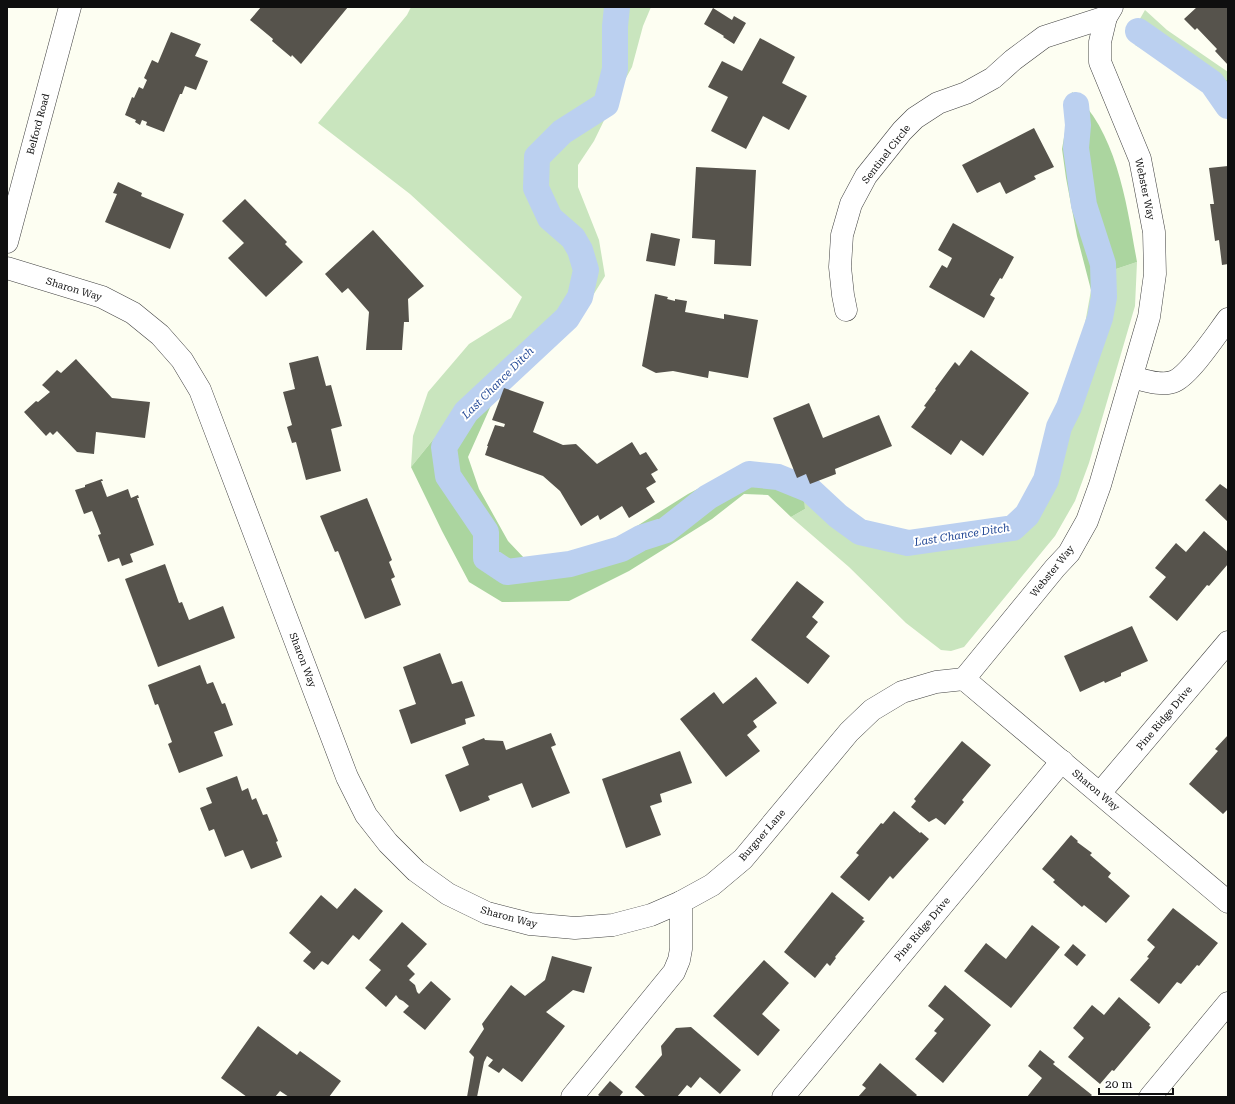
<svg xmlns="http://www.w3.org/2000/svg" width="1235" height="1104" font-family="'Roboto Serif',serif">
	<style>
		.green { fill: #c9e5be }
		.forest { fill: #abd59f }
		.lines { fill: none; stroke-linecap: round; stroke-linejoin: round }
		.canal { stroke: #bbd0f0; stroke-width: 26 }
		.building { fill: #56534c }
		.minor-casing { stroke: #424242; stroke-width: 23 }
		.minor { stroke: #fff; stroke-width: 22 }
		.labels { text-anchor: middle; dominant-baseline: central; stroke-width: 4; stroke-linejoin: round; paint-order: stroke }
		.street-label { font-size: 10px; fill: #0f0f0f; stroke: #fff }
		.water-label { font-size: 11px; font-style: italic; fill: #244995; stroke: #fff }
	</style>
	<rect width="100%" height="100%" fill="#fdfef2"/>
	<!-- green -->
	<g class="green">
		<polygon points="411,7 651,7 643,26 632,67 614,100 594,141 578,165 578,187 599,240 605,276 579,318 533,358 486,383 445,425 411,467 413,436 428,392 469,344 511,318 522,297 410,194 318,123 407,15"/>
		<polygon points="1145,10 1167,30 1228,72 1228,78 1213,94 1185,73 1135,45 1137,24"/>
		<polygon points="1137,262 1135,306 1089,463 1075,501 1055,536 964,647 951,651 941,650 906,623 849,567 791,517 805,509 803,480 848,522 874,531 926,538 1011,523 1031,501 1081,346 1091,290 1116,269"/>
	</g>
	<!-- forest -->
	<g class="forest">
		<polygon points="1228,78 1228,114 1213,94"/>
		<path d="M1072,92C1117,130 1127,206 1137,262L1116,269L1091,290L1077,236L1066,178L1062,149Z"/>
		<polygon points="533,358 497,392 468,457 479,489 508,541 525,559 568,557 621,536 688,494 737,468 773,472 803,480 805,509 791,517 768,495 744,494 712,519 629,571 569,601 502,602 469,582 442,531 411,467 445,425 486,383"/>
	</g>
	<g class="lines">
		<!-- canal -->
		<g class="canal">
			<polyline points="617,7 615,26 615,69 606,104 562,132 537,157 536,188 550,218 573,238 580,250 586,270 580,297 567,318 466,412 444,447 448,476 486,532 486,558 507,572 570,564 621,549 641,538 666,530 708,497 749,474 778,477 810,490 838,516 860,532 908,543 1013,528 1027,515 1046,480 1059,427 1069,407 1100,318 1104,297 1103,264 1084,205 1076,148 1078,125 1076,105"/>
			<polyline points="1138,31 1212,83 1228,106"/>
		</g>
	</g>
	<!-- building -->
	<g class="building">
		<polygon points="261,7 348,7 301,64 292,55 291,57 272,41 273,39 250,20"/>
		<polygon points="1197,7 1228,7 1228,65 1215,51 1217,49 1197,28 1195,30 1184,19"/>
		<polygon points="713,8 732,20 734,16 746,23 734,44 723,37 724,36 704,24"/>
		<polygon points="171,32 201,44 195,56 208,61 196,90 185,86 182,94 180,94 164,132 146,125 147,122 142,120 140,125 135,122 136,120 125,115 132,97 134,98 139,87 143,89 147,80 144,78 152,60 158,63"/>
		<polygon points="760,38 795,57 782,83 807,96 789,130 763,116 746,149 711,131 728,97 708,87 722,61 742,71"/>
		<polygon points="1034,128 1054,167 1034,176 1036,179 1006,194 1000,182 977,193 962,165"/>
		<polygon points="1228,166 1228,264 1222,265 1219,240 1215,241 1210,204 1214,204 1209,168"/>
		<polygon points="696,167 756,170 751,266 714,264 715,240 692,238"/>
		<polygon points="118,182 142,193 141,196 184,214 170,249 105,222 117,194 113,193"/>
		<polygon points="245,199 287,242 285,244 303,262 266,297 228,258 244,243 222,221"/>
		<polygon points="953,223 1014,257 1002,279 1000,278 990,295 995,298 984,318 929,287 942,265 947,268 952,258 938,250"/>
		<polygon points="373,230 424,286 408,299 409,322 404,322 402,350 366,350 369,312 348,288 342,293 325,274"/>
		<polygon points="651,233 680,239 675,266 646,261"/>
		<polygon points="655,294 668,297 667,299 675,301 675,299 687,301 685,312 724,319 724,314 758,320 748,378 709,371 708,378 673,371 656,373 642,366"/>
		<polygon points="971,350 1029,393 983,456 961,440 951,455 911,427 926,407 924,406 936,390 935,389 955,362 959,366"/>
		<polygon points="318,356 326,386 331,385 342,426 331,429 341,471 306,480 296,442 292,443 287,427 292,425 283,392 295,389 289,363"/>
		<polygon points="76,359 112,398 150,402 145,438 96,432 94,454 77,452 57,431 53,435 50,432 46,436 24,412 36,401 38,402 50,392 42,385 57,370 61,373"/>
		<polygon points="504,388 544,402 533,432 563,445 576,444 597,464 632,442 640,455 646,452 658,470 651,474 656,482 646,488 655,502 629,518 622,506 600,520 598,515 581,526 560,491 543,476 485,455 488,446 487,446 495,425 504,427 505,424 492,420"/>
		<polygon points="809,403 823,438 879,415 892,446 835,469 836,474 810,484 806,474 797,478 773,418"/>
		<polygon points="102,479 103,481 101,481 107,497 128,489 131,498 138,495 139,498 137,498 154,545 130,554 133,562 122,566 119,558 108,562 98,535 101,534 92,511 84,514 75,490 85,487 85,485"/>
		<polygon points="1220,484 1227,489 1228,488 1228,522 1205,500"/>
		<polygon points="367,498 392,560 389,562 395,577 391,579 401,605 365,619 338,551 335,552 320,516"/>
		<polygon points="1204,531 1228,552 1228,564 1209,586 1207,585 1177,621 1149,597 1166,577 1155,568 1176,543 1186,552"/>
		<polygon points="165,564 179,603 182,602 189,620 223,606 235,638 158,667 125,579"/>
		<polygon points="797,581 824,602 812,617 818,622 806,637 830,656 808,684 751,640"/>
		<polygon points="1132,626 1148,661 1121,673 1121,676 1105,683 1104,681 1080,692 1064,656"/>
		<polygon points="440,653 452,684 462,681 475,716 465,719 466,724 411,744 399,710 416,704 403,667"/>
		<polygon points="200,665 207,684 213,682 222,704 225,703 233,725 214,732 223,756 179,773 168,744 172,742 158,704 155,705 148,685"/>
		<polygon points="756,677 777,703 753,721 757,727 747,735 760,751 726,777 680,719 714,692 723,704"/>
		<polygon points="551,733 556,745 551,747 570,793 532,808 522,783 488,796 490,800 460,812 445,775 469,765 462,747 484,738 485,740 503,741 506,750"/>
		<polygon points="1228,735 1228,809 1223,814 1189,784 1218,751 1215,749"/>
		<polygon points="962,741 991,765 962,800 964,802 945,825 936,818 929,822 911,807 916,801 914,799"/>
		<polygon points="680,751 692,783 660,794 662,802 650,806 661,835 626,848 602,779"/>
		<polygon points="237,776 242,791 248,788 252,800 256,798 263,815 267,814 278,841 276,842 282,857 251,869 243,850 225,857 214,829 209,831 200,808 212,803 206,788"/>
		<polygon points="894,811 920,833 921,832 929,839 893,879 890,876 869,901 840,877 859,855 856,853 881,823 883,824"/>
		<polygon points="1071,835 1078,841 1077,842 1092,853 1090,855 1111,873 1108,877 1130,896 1106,923 1084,905 1082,907 1053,882 1055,880 1042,869"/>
		<polygon points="355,888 383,911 359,940 353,935 328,965 322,961 314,970 303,961 311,952 289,933 321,895 337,909"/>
		<polygon points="832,892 864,918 862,920 865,921 835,957 836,958 830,966 827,963 815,978 784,952"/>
		<polygon points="1173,908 1218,943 1199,966 1197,965 1181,984 1177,982 1159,1004 1130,980 1149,958 1147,957 1155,947 1147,940"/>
		<polygon points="402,922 427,944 407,966 415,974 409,980 415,985 417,992 419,994 431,981 451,999 425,1030 403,1012 409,1006 403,1001 399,999 396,995 386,1007 365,988 381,970 369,960"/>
		<polygon points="1032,925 1060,947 1011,1008 964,971 986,943 1006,959"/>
		<polygon points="1073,944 1086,955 1077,966 1064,955"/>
		<polygon points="552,956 592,967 584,993 573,990 546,1012 565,1026 522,1082 503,1068 499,1073 488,1066 493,1060 487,1056 484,1062 477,1097 467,1097 474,1057 469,1052 484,1029 482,1024 511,985 525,996 545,980"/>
		<polygon points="764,960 789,983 762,1014 780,1030 758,1056 713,1016"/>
		<polygon points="945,985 991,1025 943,1083 915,1059 937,1033 934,1031 944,1019 928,1006"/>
		<polygon points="1119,997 1150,1024 1149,1026 1151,1027 1114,1071 1112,1070 1100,1084 1068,1057 1084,1038 1073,1028 1092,1005 1104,1015"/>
		<polygon points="258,1026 297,1055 300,1051 341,1081 329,1097 289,1097 280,1091 275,1097 247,1097 221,1078"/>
		<polygon points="691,1027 741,1070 720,1094 700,1077 691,1088 687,1085 677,1097 646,1097 635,1087 662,1055 661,1046 676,1028"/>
		<polygon points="1040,1050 1055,1062 1053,1064 1092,1095 1090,1097 1027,1097 1042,1078 1028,1066"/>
		<polygon points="880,1063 917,1095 915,1097 858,1097 866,1088 862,1085"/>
		<polygon points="610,1081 623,1092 619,1097 601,1097 598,1095"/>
	</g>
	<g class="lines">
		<!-- minor casing -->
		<g class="minor-casing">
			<g id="minor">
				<polyline points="7,242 70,7"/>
				<polyline points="7,268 102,297 133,313 160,335 182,360 200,390 347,777 366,815 388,843 416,871 448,894 487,913 530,924 575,928 613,925 651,915 681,902 712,885 743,859 849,732 872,710 902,692 936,682 964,679"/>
				<polyline points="846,310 843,295 840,267 842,235 851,204 866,176 902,131 915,118 938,103 966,93 993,78 1013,60 1044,37 1106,17"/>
				<path d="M1132,377C1144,380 1162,387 1175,381C1191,373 1216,335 1228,319"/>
				<polyline points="964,679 1055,568 1069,553 1087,521 1100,485 1149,317 1155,274 1154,232 1140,159 1100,62 1100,42 1106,17 1112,7"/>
				<polyline points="964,679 1228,902"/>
				<polyline points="1100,793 1228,642"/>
				<polyline points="572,1097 674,972 679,960 681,949 681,902"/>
				<polyline points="783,1097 1062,761"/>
				<polyline points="1150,1097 1228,1003"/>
			</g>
		</g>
		<!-- minor -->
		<use href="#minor" class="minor"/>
	</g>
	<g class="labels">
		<!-- street labels -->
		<g class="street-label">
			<text transform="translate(38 124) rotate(-75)">Belford Road</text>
			<text transform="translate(886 154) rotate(-52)">Sentinel Circle</text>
			<text transform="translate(1145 189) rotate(78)">Webster Way</text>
			<text transform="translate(74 289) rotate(17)">Sharon Way</text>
			<text transform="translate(1052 571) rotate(-51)">Webster Way</text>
			<text transform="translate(303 660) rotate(69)">Sharon Way</text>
			<text transform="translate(1164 718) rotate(-50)">Pine Ridge Drive</text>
			<text transform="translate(1096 790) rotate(40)">Sharon Way</text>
			<text transform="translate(762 835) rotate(-49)">Burgner Lane</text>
			<text transform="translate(509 917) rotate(15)">Sharon Way</text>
			<text transform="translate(922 929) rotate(-50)">Pine Ridge Drive</text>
		</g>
		<!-- water labels -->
		<g class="water-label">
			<text transform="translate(498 383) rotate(-45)">Last Chance Ditch</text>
			<text transform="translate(962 535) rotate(-9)">Last Chance Ditch</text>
		</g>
	</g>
	<!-- border -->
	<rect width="1235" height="1104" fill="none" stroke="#0f0f0f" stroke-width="16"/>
	<!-- scale -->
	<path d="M1099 1088v6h74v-6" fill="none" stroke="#0f0f0f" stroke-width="2"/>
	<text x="1105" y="1088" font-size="12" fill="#0f0f0f" stroke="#ffffff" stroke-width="3" paint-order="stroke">20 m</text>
</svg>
